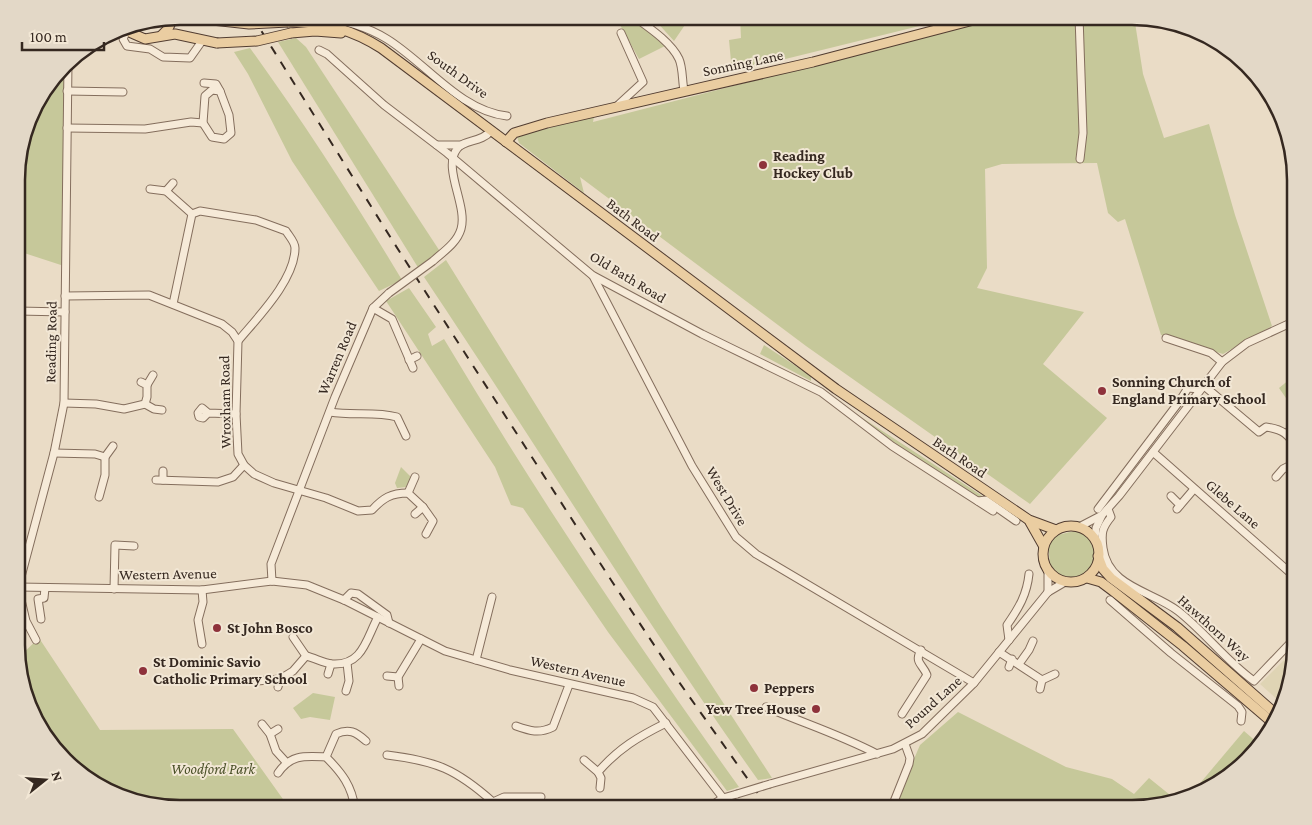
<svg xmlns="http://www.w3.org/2000/svg" width="1312" height="825" font-family="'Crimson Pro',serif">
	<style>
		.farmland { fill: #dfd4b4 }
		.green { fill: #c6c89a }
		.lines { fill: none; stroke-linecap: round; stroke-linejoin: round }
		.minor-casing { stroke: #846e5d; stroke-width: 9 }
		.major-casing { stroke: #523d31; stroke-width: 11 }
		.minor { stroke: #f6ead8; stroke-width: 7 }
		.major { stroke: #eacda1; stroke-width: 9 }
		.rail { stroke: #352820; stroke-width: 2; stroke-dasharray: 9 9; stroke-linecap: butt }
		.minor-bridge-casing { stroke: #846e5d; stroke-width: 9; stroke-linecap: butt }
		.major-bridge-casing { stroke: #523d31; stroke-width: 11; stroke-linecap: butt }
		.minor-bridge { stroke: #f6ead8; stroke-width: 7 }
		.major-bridge { stroke: #eacda1; stroke-width: 9 }
		.poi-dot { fill: #8e323b; stroke: #f2e7d5; stroke-width: 2 }
		.labels { text-anchor: middle; dominant-baseline: central; stroke-width: 4; stroke-linejoin: round; paint-order: stroke }
		.street-label { font-size: 15px; fill: #352820; stroke: #f2e7d5 }
		.poi-label { font-size: 15px; font-weight: bold; fill: #352820; stroke: #f2e7d5; text-anchor: start }
		.park-label { font-size: 15px; font-style: italic; fill: #4a5028; stroke: #f2e7d5 }
		.rim { fill: none; stroke: #352820; stroke-width: 2.5 }
	</style>
	<rect width="100%" height="100%" fill="#eadcc6"/>
	<!-- farmland -->
	<polygon class="farmland" points="1295,649 1295,655 1280,702 1260,684"/>
	<!-- green -->
	<g class="green">
		<path d="M615,16C641,16 649,28 665,46L639,59Z"/>
		<polygon points="648,16 691,16 674,41 655,20"/>
		<polygon points="740,16 960,16 732,72 729,40 741,38"/>
		<polygon points="1005,16 1134,16 1143,74 1164,138 1209,124 1235,215 1272,326 1223,354 1161,335 1125,219 1118,222 1108,213 1097,163 1002,164 985,169 987,268 977,288 1084,312 1043,364 1107,418 1030,504 806,346 580,177 584,193 519,143 517,137 519,135 594,117 593,122"/>
		<polygon points="296,38 306,47 441,253 419,269 278,42"/>
		<path d="M250,48C304,123 354,200 402,280L379,291L292,161L248,74L234,52Z"/>
		<polygon points="64,67 64,266 18,251 18,159 33,107"/>
		<path d="M446,260L661,607L772,778L758,780C641,616 536,444 424,277Z"/>
		<path d="M409,288L436,327L428,334L432,346L444,339C536,493 635,642 739,787L727,791L608,632L523,508L511,505L495,467L386,301Z"/>
		<polygon points="764,345 811,376 811,381 760,354"/>
		<polygon points="1295,375 1295,411 1279,388"/>
		<path d="M847,408L981,495L991,507C943,474 893,444 847,408Z"/>
		<polygon points="401,467 411,477 406,487 397,488 395,483"/>
		<path d="M1078,530C1094,534 1097,552 1093,567C1086,577 1069,580 1057,576L1050,564L1048,544L1054,536Z"/>
		<polygon points="1178,633 1274,718 1274,720 1176,636"/>
		<polygon points="39,638 100,730 233,729 290,809 180,809 137,803 89,781 38,727 19,670 20,656"/>
		<polygon points="313,693 335,697 330,720 310,717 301,719 293,708"/>
		<polygon points="958,712 1066,767 1112,779 1134,794 1149,778 1175,799 1142,808 893,808 920,745"/>
		<polygon points="1244,731 1259,744 1214,787 1191,794"/>
	</g>
	<g class="lines">
		<!-- minor casing -->
		<g class="minor-casing">
			<g id="minor">
				<path d="M314,16C339,19 366,26 387,39C426,63 460,111 507,116"/>
				<path d="M633,16C648,27 671,42 679,59C683,68 682,81 684,90"/>
				<polyline points="1079,16 1083,133 1080,159"/>
				<polyline points="126,32 123,39 127,46 150,49 163,57 190,58 202,41"/>
				<polyline points="319,50 327,54 384,105 447,153 592,275 702,334 821,392 892,446 993,511"/>
				<polyline points="204,83 216,84 220,91"/>
				<polygon points="212,90 220,91 229,115 231,133 224,139 212,137 203,123 205,96"/>
				<polyline points="67,91 123,92"/>
				<polyline points="618,105 643,82 621,33"/>
				<polyline points="67,128 145,129 191,122 203,123"/>
				<polyline points="437,145 461,145"/>
				<polyline points="150,189 166,191 192,214"/>
				<polyline points="166,191 173,183"/>
				<path d="M433,261C443,252 457,243 461,229C468,206 442,168 457,149C464,139 481,143 491,131"/>
				<polyline points="593,276 692,466 736,537 756,554 974,683"/>
				<path d="M65,296L149,295L222,324L232,332L238,341L236,414L238,454L244,465L254,474L274,483L326,498L358,511L372,510C383,498 391,493 408,493L423,507L433,521L426,534"/>
				<path d="M173,304L192,214L200,211L256,220L286,231C289,236 295,242 295,248C295,280 257,318 238,341"/>
				<polyline points="373,308 392,319 413,368"/>
				<polyline points="18,311 65,312"/>
				<polyline points="1166,338 1211,353 1222,362"/>
				<polyline points="409,360 417,356"/>
				<polyline points="147,385 153,375"/>
				<path d="M1203,385L1259,432L1266,427C1281,429 1291,434 1295,450"/>
				<polyline points="64,403 96,404 124,409 145,404 147,397 147,385 141,382"/>
				<polyline points="145,404 154,409 162,410"/>
				<path d="M330,412C352,416 375,411 397,417L406,436"/>
				<polyline points="208,413 203,418 199,417 198,413 202,408 208,413 236,414"/>
				<polyline points="1287,433 1295,426"/>
				<polyline points="1153,452 1295,577"/>
				<polyline points="54,453 95,454 105,457 113,446"/>
				<polyline points="1276,477 1283,469 1293,464 1295,458"/>
				<polyline points="156,480 218,482 233,477 244,465"/>
				<polyline points="163,480 163,471"/>
				<polyline points="408,493 415,477"/>
				<polyline points="1171,496 1180,505"/>
				<polyline points="99,497 105,475 105,457"/>
				<polyline points="978,501 986,500 1016,521"/>
				<polyline points="1098,509 1179,402 1188,388 1200,389"/>
				<path d="M1108,509L1111,517C1102,528 1101,533 1103,548C1108,587 1152,591 1178,611C1205,632 1226,661 1254,681L1295,638"/>
				<polyline points="1177,509 1194,489"/>
				<polyline points="415,514 423,507"/>
				<polyline points="1079,527 1102,515 1119,496 1222,362 1247,343 1295,321"/>
				<polyline points="1095,539 1096,528 1102,515"/>
				<polyline points="272,581 271,564 335,397 373,308 389,293"/>
				<polyline points="18,587 202,590 272,581 307,585 344,600 445,651 510,670 633,698 653,707 723,798"/>
				<polyline points="18,587 26,621 36,640"/>
				<polyline points="18,588 54,453 64,403 68,62"/>
				<polyline points="114,589 115,545 134,546"/>
				<polyline points="202,590 203,602 198,620 202,644"/>
				<polyline points="1048,592 1048,571"/>
				<polyline points="344,600 351,593 358,594 387,615 389,623"/>
				<polyline points="1110,600 1171,653 1238,706 1242,712 1241,721"/>
				<polyline points="41,619 38,599 44,598 45,588"/>
				<polyline points="293,637 306,656"/>
				<path d="M1009,640L1007,625C1019,608 1027,594 1029,574"/>
				<polyline points="999,652 1042,680 1055,674"/>
				<polyline points="476,660 492,597"/>
				<polyline points="1019,664 1029,650 1033,641"/>
				<polyline points="1009,667 1012,659"/>
				<polyline points="328,674 331,664"/>
				<polyline points="387,676 398,677"/>
				<polyline points="257,681 280,679"/>
				<polyline points="399,686 398,677 421,639"/>
				<path d="M278,687L280,679L293,671L306,656C315,658 323,663 332,664C363,666 366,639 378,617"/>
				<polyline points="1040,689 1042,680"/>
				<polyline points="346,691 349,681 347,663"/>
				<path d="M766,707C803,723 841,735 877,754"/>
				<path d="M902,714L927,675C922,663 914,663 921,650"/>
				<polyline points="262,724 270,734 276,751 286,762"/>
				<path d="M516,726C530,731 539,734 553,727L569,685"/>
				<polyline points="270,734 278,729"/>
				<path d="M387,755C436,761 456,769 493,802L488,809"/>
				<path d="M326,757L336,734C349,728 356,732 366,741"/>
				<polyline points="584,760 598,772"/>
				<path d="M278,773C291,754 305,756 326,757C342,773 352,786 355,809"/>
				<polyline points="770,784 893,749 922,734 974,683 1048,592 1065,582"/>
				<path d="M600,788L601,778L598,772C619,748 638,737 666,723"/>
				<polyline points="493,802 504,797 541,797"/>
				<polyline points="317,805 320,809"/>
				<polyline points="342,809 354,806"/>
				<polyline points="706,809 723,798 737,794"/>
				<polyline points="891,809 909,764 910,758 905,744"/>
			</g>
		</g>
		<!-- major casing -->
		<g class="major-casing">
			<g id="major">
				<path d="M288,22C321,21 353,30 381,48L836,389L1029,520L1056,530"/>
				<polyline points="120,28 145,39 175,34 217,43"/>
				<polyline points="291,33 315,31 341,33"/>
				<polyline points="162,35 168,29 173,18"/>
				<polyline points="506,142 514,133 547,123 813,62 989,16"/>
				<polyline points="1030,522 1043,545"/>
				<circle cx="1071" cy="554" r="28"/>
				<polyline points="1098,556 1103,569 1111,578 1177,627 1276,714"/>
				<polyline points="1087,578 1101,582 1113,591 1183,646 1273,723"/>
			</g>
		</g>
		<!-- minor -->
		<use href="#minor" class="minor"/>
		<!-- major -->
		<use href="#major" class="major"/>
		<!-- rail -->
		<polyline class="rail" points="252,16 394,243 611,580 674,675 769,809"/>
		<!-- minor-bridge casing -->
		<g class="minor-bridge-casing">
			<g id="minor-bridge">
				<polyline points="389,293 433,261"/>
				<polyline points="737,794 770,784"/>
			</g>
		</g>
		<!-- major-bridge casing -->
		<g class="major-bridge-casing">
			<g id="major-bridge">
				<polyline points="203,19 249,24 288,22"/>
				<polyline points="217,43 257,41 291,33"/>
			</g>
		</g>
		<!-- minor-bridge -->
		<use href="#minor-bridge" class="minor-bridge"/>
		<!-- major-bridge -->
		<use href="#major-bridge" class="major-bridge"/>
	</g>
	<!-- markers -->
	<g class="poi-dot">
		<circle cx="763" cy="165" r="5"/>
		<circle cx="1102" cy="391" r="5"/>
		<circle cx="217" cy="628" r="5"/>
		<circle cx="143" cy="671" r="5"/>
		<circle cx="754" cy="688" r="5"/>
		<circle cx="816" cy="709" r="5"/>
	</g>
	<g class="labels">
		<!-- street labels -->
		<g class="street-label">
			<text transform="translate(743 63) rotate(-12)">Sonning Lane</text>
			<text transform="translate(458 74) rotate(36)">South Drive</text>
			<text transform="translate(633 220) rotate(37)">Bath Road</text>
			<text transform="translate(628 277) rotate(31)">Old Bath Road</text>
			<text transform="translate(51 342) rotate(-89)">Reading Road</text>
			<text transform="translate(337 358) rotate(-67)">Warren Road</text>
			<text transform="translate(225 402) rotate(-91)">Wroxham Road</text>
			<text transform="translate(960 457) rotate(34)">Bath Road</text>
			<text transform="translate(727 496) rotate(59)">West Drive</text>
			<text transform="translate(1233 504) rotate(41)">Glebe Lane</text>
			<text transform="translate(168 574) rotate(-1)">Western Avenue</text>
			<text transform="translate(1214 628) rotate(42)">Hawthorn Way</text>
			<text transform="translate(578 671) rotate(13)">Western Avenue</text>
			<text transform="translate(933 702) rotate(-42)">Pound Lane</text>
		</g>
		<!-- poi labels -->
		<g class="poi-label">
			<text x="773" y="156">Reading<tspan x="773" dy="17">Hockey Club</tspan></text>
			<text x="1112" y="382">Sonning Church of<tspan x="1112" dy="17">England Primary School</tspan></text>
			<text x="227" y="628">St John Bosco</text>
			<text x="153" y="662">St Dominic Savio<tspan x="153" dy="17">Catholic Primary School</tspan></text>
			<text x="764" y="688">Peppers</text>
			<text x="806" y="709" text-anchor="end">Yew Tree House</text>
		</g>
		<!-- park labels -->
		<g class="park-label">
			<text x="213" y="769">Woodford Park</text>
		</g>
	</g>
	<!-- crop -->
	<path d="M0 0H1312V825H0ZM180 25H1132A155 155 0 0 1 1287 180V645A155 155 0 0 1 1132 800H180A155 155 0 0 1 25 645V180A155 155 0 0 1 180 25Z" fill="#e3d8c7" fill-rule="evenodd"/>
	<path class="rim" d="M180 25H1132A155 155 0 0 1 1287 180V645A155 155 0 0 1 1132 800H180A155 155 0 0 1 25 645V180A155 155 0 0 1 180 25Z"/>
	<!-- north arrow -->
	<g transform="translate(45 780) rotate(73)" stroke="#f2e7d5" stroke-width="4" paint-order="stroke">
	<path d="M0-4L9 19L0 12L-9 19Z" fill="#352820"/>
	<text y="-8" font-size="14" font-weight="bold" text-anchor="middle" fill="#352820">N</text>
	</g>
	<!-- scale -->
	<path d="M22 42v8h82v-8" fill="none" stroke="#352820" stroke-width="2.5"/>
	<text x="30" y="42" font-size="15" fill="#352820" stroke="#f2e7d5" stroke-width="4" paint-order="stroke">100 m</text>
</svg>
